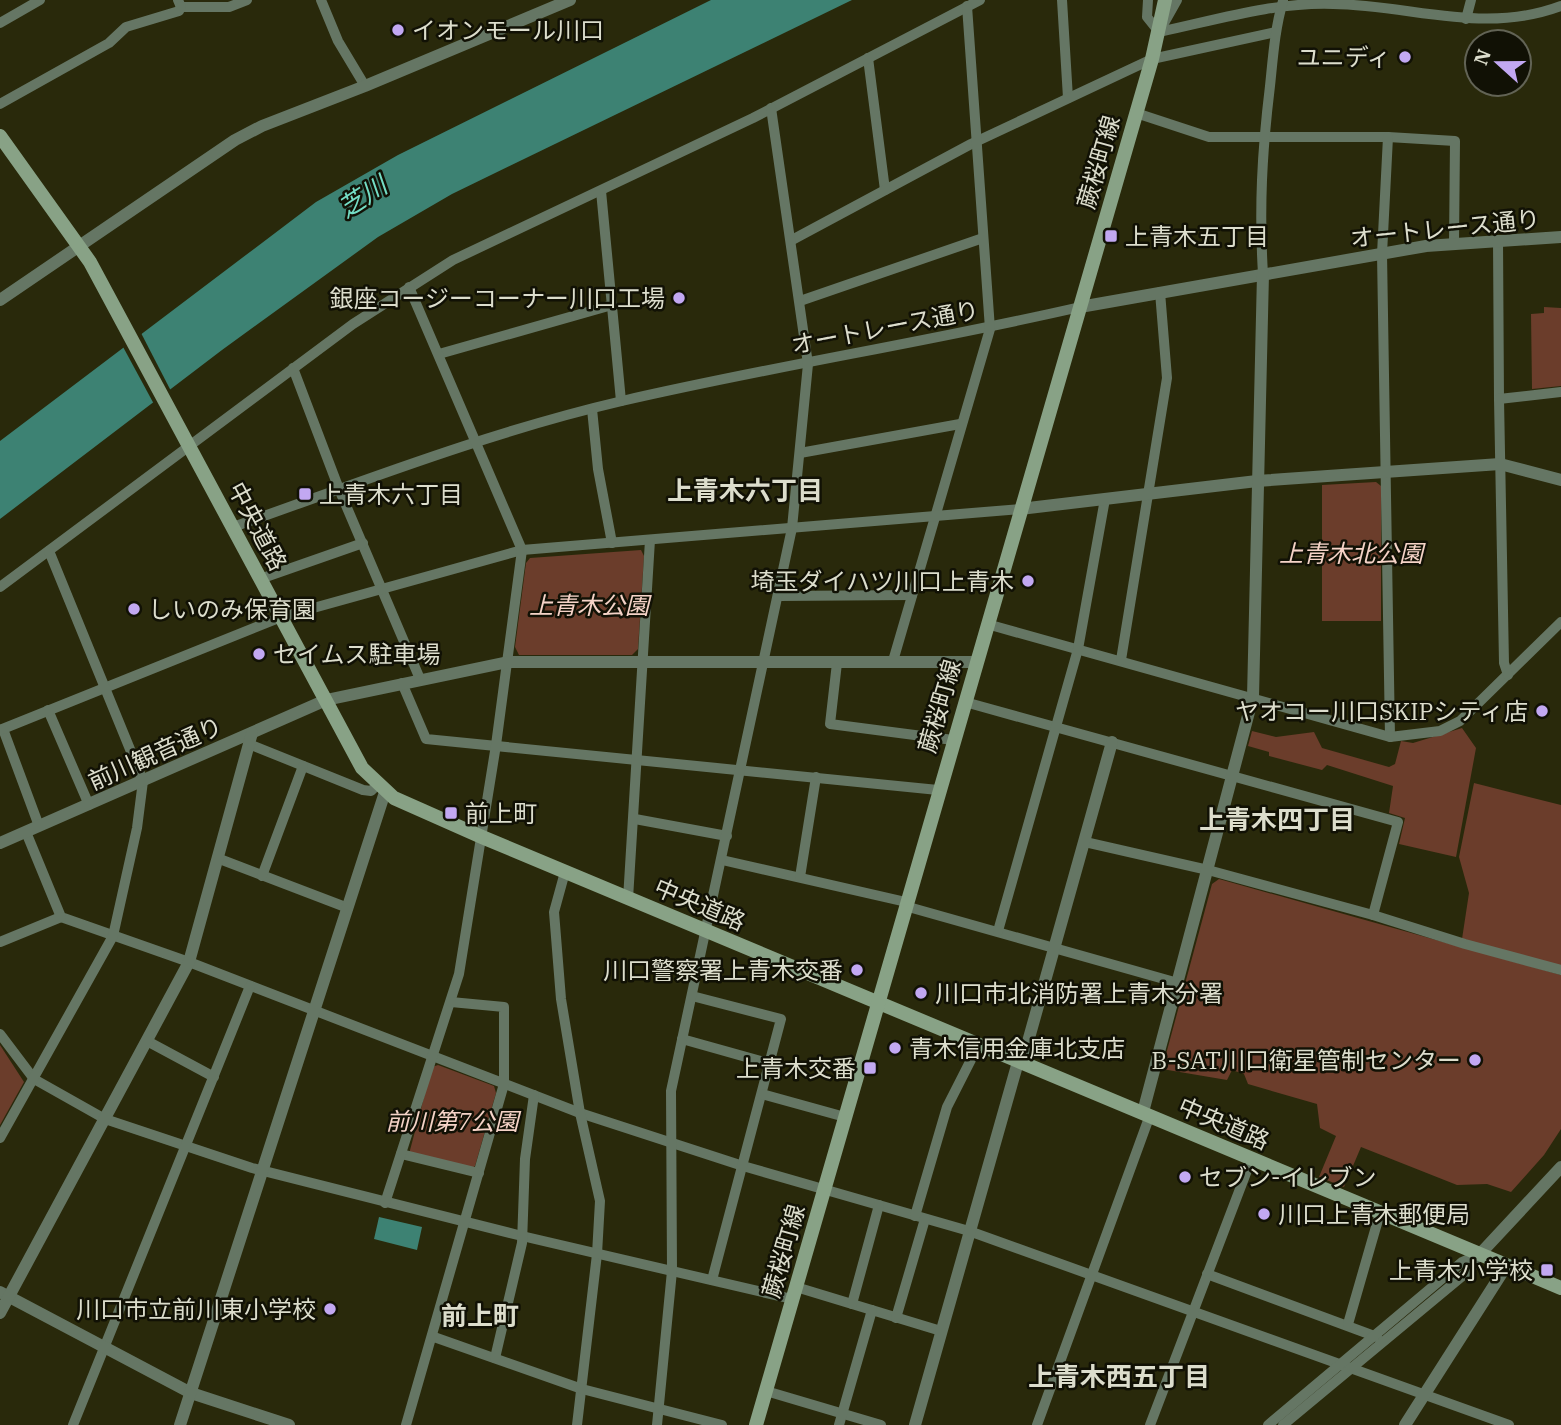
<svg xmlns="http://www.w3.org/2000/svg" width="1561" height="1425" font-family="'IBM Plex Serif','Noto Sans JP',serif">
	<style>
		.green { fill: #6b3d2b }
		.water { fill: #3d8273 }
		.pier { fill: #29290b }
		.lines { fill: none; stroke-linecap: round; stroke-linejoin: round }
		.minor { stroke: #657664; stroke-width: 10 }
		.tertiary { stroke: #657664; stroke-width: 12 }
		.secondary { stroke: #88a286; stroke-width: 14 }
		.poi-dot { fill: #c2a8f2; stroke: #111105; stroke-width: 2.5 }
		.labels { text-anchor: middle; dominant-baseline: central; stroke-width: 5; stroke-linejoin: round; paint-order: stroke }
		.poi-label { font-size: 24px; fill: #dcddcc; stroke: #111105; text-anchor: start }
		.street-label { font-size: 24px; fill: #dcddcc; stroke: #111105 }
		.park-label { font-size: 24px; font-style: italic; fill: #f5d3c7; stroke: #111105 }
		.water-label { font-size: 26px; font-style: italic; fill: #74ddc5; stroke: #111105 }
		.neighbourhood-label { font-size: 26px; font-weight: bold; fill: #dcddcc; stroke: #111105 }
	</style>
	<rect width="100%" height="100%" fill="#29290b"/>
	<!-- green -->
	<g class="green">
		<polygon points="1544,307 1561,308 1561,386 1532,389 1531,314 1544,313"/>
		<polygon points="1376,482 1381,486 1381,621 1322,621 1322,485"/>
		<polygon points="641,550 644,556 638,649 632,655 519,655 515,647 526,563 530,558"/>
		<polygon points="1462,728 1476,748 1456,857 1399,844 1405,818 1389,813 1393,786 1327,765 1322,770 1269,756 1269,752 1248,746 1252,731 1276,737 1314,732 1322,748 1389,767 1395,764 1401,741 1413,743"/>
		<polygon points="1474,783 1561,805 1561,966 1462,939 1469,893 1459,857"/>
		<polygon points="1219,879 1561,975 1561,1129 1544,1155 1511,1192 1487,1184 1457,1185 1361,1147 1344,1187 1319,1177 1336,1136 1320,1128 1317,1104 1248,1084 1244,1074 1232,1070 1227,1080 1162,1069 1212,884"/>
		<polygon points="0,1045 24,1082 0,1125"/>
		<polygon points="438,1065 494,1086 496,1093 475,1166 472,1168 409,1154 432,1067"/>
	</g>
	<!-- water -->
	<g class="water">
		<polygon points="711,0 852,0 452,194 378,237 222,350 0,519 0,441 316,202 398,155"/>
		<polygon points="379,1217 422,1227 417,1250 374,1239"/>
	</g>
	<!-- pier -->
	<polygon class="pier" points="140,331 172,393 155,406 122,345"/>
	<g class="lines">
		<!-- minor -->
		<g class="minor">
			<polyline points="178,0 181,7 229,7 247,0"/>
			<polyline points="321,0 338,41 365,86"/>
			<polyline points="1062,0 1068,98"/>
			<polyline points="1148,0 1147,17 1159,32 1177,0"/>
			<polyline points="1466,19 1471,0"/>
			<polyline points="0,23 40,0"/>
			<path d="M1159,32C1216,20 1274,2 1333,4C1412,5 1484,35 1561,6"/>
			<polyline points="868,58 885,190"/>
			<polyline points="0,104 109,43 126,27 179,11 181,7"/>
			<polyline points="1136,113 1209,137 1388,137 1455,141 1454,243"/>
			<polyline points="1388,137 1382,254 1390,737"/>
			<polyline points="601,191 621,401"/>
			<polyline points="792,240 971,144 1152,59 1276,32"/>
			<polyline points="1498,240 1499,399"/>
			<path d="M1263,274C1259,208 1262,152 1270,86C1273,57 1275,28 1283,1"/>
			<polyline points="800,301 983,238"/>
			<polyline points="439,354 612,305"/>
			<polyline points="293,368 339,489 420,679"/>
			<polyline points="592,409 598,469 612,543"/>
			<polyline points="800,453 960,424"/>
			<path d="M233,527C361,482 489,432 622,401C773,366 928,342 1080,307"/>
			<polyline points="260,579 363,543"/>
			<polyline points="0,587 353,324 453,260 753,118 980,0"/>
			<polyline points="779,596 912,595"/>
			<polyline points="987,624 1390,737 1440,731 1460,721 1561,622"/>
			<polyline points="1121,660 1167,378 1160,292"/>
			<polyline points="893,661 990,329 967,6"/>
			<polyline points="837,663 830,724 953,740"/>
			<polyline points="1508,675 1504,663 1499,399 1561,392"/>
			<polyline points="402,683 426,739 938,790"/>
			<polyline points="965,702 1398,822 1373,915 1208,870 1085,842"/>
			<polyline points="48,710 89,805"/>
			<polyline points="3,729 39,826"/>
			<polyline points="0,730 281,617 522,550 1020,509"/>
			<polyline points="249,744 363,790 371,791 377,785"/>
			<polyline points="635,819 727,836"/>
			<polyline points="26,832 61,917 189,962 580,1113 743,1166 969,1231 1509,1425"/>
			<polyline points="217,858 348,908"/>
			<polyline points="722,860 906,902"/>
			<polyline points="565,872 554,912 561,999 580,1113 600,1201 597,1254 577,1425"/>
			<polyline points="262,876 303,766"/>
			<polyline points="800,877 816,777"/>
			<polyline points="628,899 650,540"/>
			<polyline points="905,906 1178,983"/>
			<polyline points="1373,915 1465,944 1561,970"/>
			<polyline points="998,931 1078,649 1105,499"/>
			<polyline points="0,942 61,917"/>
			<polyline points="692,996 781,1019 712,1280"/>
			<polyline points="0,1034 34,1079 105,1119 252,1168 522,1236 792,1299"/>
			<polyline points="682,1039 771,1064"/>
			<polyline points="147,1041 214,1077"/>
			<polyline points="762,1094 845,1117"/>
			<polyline points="0,1138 113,936 137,828 143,781 49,551"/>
			<polyline points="401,1154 479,1173"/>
			<polyline points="385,1203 459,974 496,745 522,550 409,287"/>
			<polyline points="915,1216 947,1107 978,1046"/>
			<polyline points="1207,1274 1377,1337"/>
			<polyline points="796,1287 941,1331"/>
			<polyline points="852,1304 879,1205"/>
			<polyline points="896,1318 925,1219"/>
			<polyline points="1348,1324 1380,1213"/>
			<polyline points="434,1337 582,1389 722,1425"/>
			<polyline points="495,1358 522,1243 525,1159 534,1095"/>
			<polyline points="766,1391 881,1425"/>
			<polyline points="73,1425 250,986"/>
			<polyline points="406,1425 504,1084 504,1007 451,1002"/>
			<polyline points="657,1425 672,1271 671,1091 792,528 808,364 771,108"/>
			<polyline points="839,1425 872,1310"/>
			<polyline points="1037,1425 1150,1115"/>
			<polyline points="1150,1425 1251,1160"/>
			<polyline points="1268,1425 1462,1262 1480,1254"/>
			<polyline points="1283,1425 1471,1269 1479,1254"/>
		</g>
		<!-- tertiary -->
		<g class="tertiary">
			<polyline points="0,300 235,140 262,126 365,86 570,0"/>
			<polyline points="1080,307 1426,246 1561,237"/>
			<polyline points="1020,509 1257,481 1500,464 1561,480"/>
			<polyline points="0,843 326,700 508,662 976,662"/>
			<polyline points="1022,1063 1112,742"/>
			<polyline points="1143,1112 1253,697 1263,274"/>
			<polyline points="1480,1254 1561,1167"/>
			<polyline points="0,1292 191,1393 289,1425"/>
			<polyline points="0,1313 189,962 252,733"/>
			<polyline points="180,1425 385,792"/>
			<polyline points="915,1425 1018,1062"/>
			<polyline points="1405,1425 1507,1265"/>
		</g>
		<!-- secondary -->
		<g class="secondary">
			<polyline points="0,136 90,262 362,768 394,798 482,837 1561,1288"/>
			<polyline points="756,1425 1152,59 1165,0"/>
		</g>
	</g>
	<!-- markers -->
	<g class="poi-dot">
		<circle cx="398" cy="30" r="7"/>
		<circle cx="1405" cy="57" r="7"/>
		<rect x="1104" y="229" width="14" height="14" rx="3.5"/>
		<circle cx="679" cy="298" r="7"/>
		<rect x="298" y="487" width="14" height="14" rx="3.5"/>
		<circle cx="1028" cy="581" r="7"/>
		<circle cx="134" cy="609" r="7"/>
		<circle cx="259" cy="654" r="7"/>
		<circle cx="1542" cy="711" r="7"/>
		<rect x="444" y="806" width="14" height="14" rx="3.5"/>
		<circle cx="857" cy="970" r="7"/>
		<circle cx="921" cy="993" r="7"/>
		<circle cx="895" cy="1048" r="7"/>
		<circle cx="1475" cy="1060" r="7"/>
		<rect x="863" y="1061" width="14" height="14" rx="3.5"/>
		<circle cx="1185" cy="1177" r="7"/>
		<circle cx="1264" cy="1214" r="7"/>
		<rect x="1540" y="1263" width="14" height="14" rx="3.5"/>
		<circle cx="330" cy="1309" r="7"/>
	</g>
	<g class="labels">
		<!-- poi labels -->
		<g class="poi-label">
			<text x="412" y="30">イオンモール川口</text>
			<text x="1391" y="57" text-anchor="end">ユニディ</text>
			<text x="1125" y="236">上青木五丁目</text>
			<text x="665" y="298" text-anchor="end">銀座コージーコーナー川口工場</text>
			<text x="319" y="494">上青木六丁目</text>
			<text x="1014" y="581" text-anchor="end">埼玉ダイハツ川口上青木</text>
			<text x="148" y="609">しいのみ保育園</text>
			<text x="273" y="654">セイムス駐車場</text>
			<text x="1528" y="711" text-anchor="end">ヤオコー川口SKIPシティ店</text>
			<text x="465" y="813">前上町</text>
			<text x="843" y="970" text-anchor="end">川口警察署上青木交番</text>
			<text x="935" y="993">川口市北消防署上青木分署</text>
			<text x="909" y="1048">青木信用金庫北支店</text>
			<text x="1461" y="1060" text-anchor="end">B-SAT川口衛星管制センター</text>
			<text x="856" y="1068" text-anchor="end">上青木交番</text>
			<text x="1199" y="1177">セブン-イレブン</text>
			<text x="1278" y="1214">川口上青木郵便局</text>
			<text x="1533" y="1270" text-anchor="end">上青木小学校</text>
			<text x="316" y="1309" text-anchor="end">川口市立前川東小学校</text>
		</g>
		<!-- street labels -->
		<g class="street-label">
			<text transform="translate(1098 162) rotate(-74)">蕨桜町線</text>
			<text transform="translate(1445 228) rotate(-6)">オートレース通り</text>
			<text transform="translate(885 327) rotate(-11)">オートレース通り</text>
			<text transform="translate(258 526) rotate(62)">中央道路</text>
			<text transform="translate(939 706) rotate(-74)">蕨桜町線</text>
			<text transform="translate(155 753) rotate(-24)">前川観音通り</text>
			<text transform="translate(700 904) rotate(23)">中央道路</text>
			<text transform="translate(1224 1123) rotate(23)">中央道路</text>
			<text transform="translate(783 1251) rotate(-74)">蕨桜町線</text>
		</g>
		<!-- park labels -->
		<g class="park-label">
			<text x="1351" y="553">上青木北公園</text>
			<text x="589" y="605">上青木公園</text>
			<text x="452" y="1121">前川第7公園</text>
		</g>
		<!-- water labels -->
		<g class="water-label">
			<text transform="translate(362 196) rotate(-33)">芝川</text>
		</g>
		<!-- neighbourhood labels -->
		<g class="neighbourhood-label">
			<text x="745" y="490">上青木六丁目</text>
			<text x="1277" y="819">上青木四丁目</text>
			<text x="480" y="1315">前上町</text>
			<text x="1119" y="1376">上青木西五丁目</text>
		</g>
	</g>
	<!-- north arrow -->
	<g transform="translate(1498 63) rotate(291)"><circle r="33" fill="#111105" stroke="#626355" stroke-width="2"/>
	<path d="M0-5L12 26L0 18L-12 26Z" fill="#c2a8f2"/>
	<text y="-10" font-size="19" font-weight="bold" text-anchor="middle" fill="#dcddcc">N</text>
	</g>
</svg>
